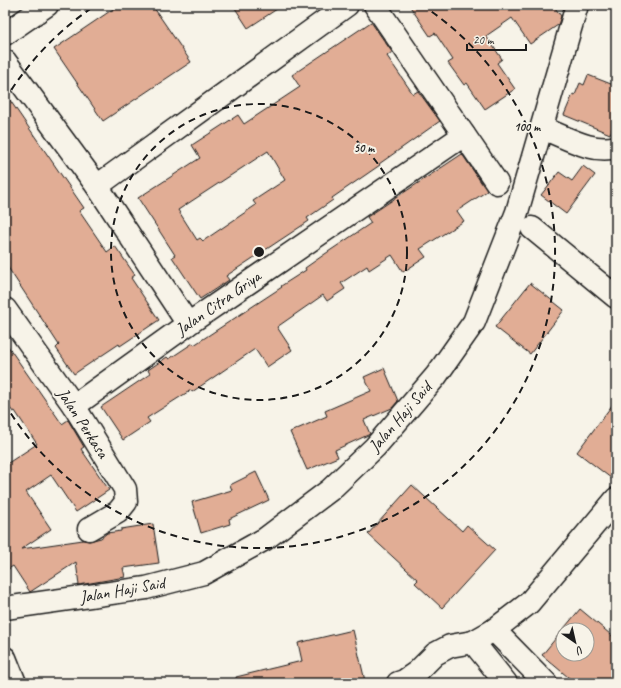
<svg xmlns="http://www.w3.org/2000/svg" width="621" height="688" font-family="Caveat,sans-serif">
	<style>
		.building { fill: #e1ad95; stroke: #1c1c1c; fill-rule: evenodd }
		.lines { fill: none; stroke-linecap: round; stroke-linejoin: round }
		.minor-casing { stroke: #1c1c1c; stroke-width: 25 }
		.minor { stroke: #f7f3e8; stroke-width: 22 }
		.ring { fill: none; stroke: #1c1c1c; stroke-width: 2; stroke-dasharray: 7 5 }
		.labels { text-anchor: middle; dominant-baseline: central; stroke-width: 4; stroke-linejoin: round; paint-order: stroke }
		.street-label { font-size: 17px; fill: #1c1c1c; stroke: #f7f3e8 }
		.centre { fill: #1c1c1c; stroke: #f7f3e8; stroke-width: 2 }
		.ring-label { font-size: 12px; text-anchor: middle; font-weight: bold; fill: #1c1c1c; stroke: #f7f3e8; stroke-width: 4; stroke-linejoin: round; paint-order: stroke }
	</style>
	<rect width="100%" height="100%" fill="#f7f3e8"/>
	<filter id="ink" filterUnits="userSpaceOnUse"><feTurbulence type="fractalNoise" baseFrequency=".025" numOctaves="2"/><feDisplacementMap in="SourceGraphic" scale="8" xChannelSelector="R" yChannelSelector="G"/><feConvolveMatrix kernelMatrix="1 2 1 2 8 2 1 2 1" color-interpolation-filters="sRGB"/></filter>
	<g filter="url(#ink)">
		<!-- building -->
		<g class="building">
			<polygon points="119,5 152,5 191,62 103,121 54,49"/>
			<polygon points="233,5 283,5 248,28"/>
			<polygon points="409,5 553,5 561,16 558,25 530,44 512,18 486,36 502,59 497,63 515,89 485,109 467,83 464,85 448,63 453,60 435,33 430,36"/>
			<path d="M371,22L392,52L387,56L413,94L418,91L440,121L379,164L380,165L332,198L333,200L307,218L309,221L226,276L229,280L200,299L172,257L175,255L138,198L200,158L192,145L238,115L244,124L300,87L292,75ZM268,151L285,180L253,201L256,205L203,241L200,238L197,240L178,210Z"/>
			<polygon points="588,75 616,86 616,119 610,134 564,115 573,94 575,95 580,83 584,85"/>
			<polygon points="5,93 84,208 79,211 107,252 115,246 135,275 131,278 159,320 120,346 119,344 74,374 56,348 59,345 5,263"/>
			<polygon points="462,154 487,191 457,211 464,221 420,249 426,257 403,272 392,255 369,270 367,266 341,283 345,289 327,301 323,295 277,327 292,350 267,367 255,349 192,392 191,390 147,418 150,422 123,440 101,407 150,374 148,370 167,357 169,359 193,343 194,345 282,287 281,286 306,270 305,268 325,254 371,223 367,217"/>
			<polygon points="583,166 595,175 566,214 541,195 559,172 572,181"/>
			<polygon points="530,283 564,310 530,354 495,327"/>
			<polygon points="5,342 62,424 68,420 84,447 81,449 109,490 76,512 51,475 26,492 51,529 21,549 83,540 89,541 101,538 107,533 121,531 121,529 153,524 159,563 123,568 125,577 79,585 76,562 30,592 13,566 5,571 5,465 37,444 15,411 13,412 5,401"/>
			<polygon points="384,368 398,401 392,408 364,420 370,434 368,435 335,450 338,457 307,470 290,432 327,416 325,411 371,391 364,377"/>
			<polygon points="616,400 616,482 577,452"/>
			<polygon points="256,472 269,500 229,519 230,524 201,533 192,502 232,490 230,485"/>
			<polygon points="412,485 462,531 467,525 495,550 442,608 415,583 418,580 368,534"/>
			<path d="M580,609L616,639V683H575L542,655ZM563,630H587V654H563Z"/>
			<polygon points="353,630 365,681 355,683 237,683 236,677 302,661 298,643"/>
		</g>
		<g class="lines">
			<!-- minor casing -->
			<g class="minor-casing">
				<g id="minor">
					<polyline points="375,5 497,183"/>
					<polyline points="5,34 47,5"/>
					<polyline points="5,61 97,186 188,324"/>
					<path d="M542,128C564,136 592,154 616,147"/>
					<polyline points="97,186 347,5"/>
					<polyline points="532,228 616,297"/>
					<polyline points="5,309 74,406 125,489 126,502 118,512 89,529"/>
					<polyline points="74,406 188,324 464,135"/>
					<polyline points="5,608 146,588 204,573 265,539 330,490 375,447 436,376 474,322 517,212 577,5"/>
					<polyline points="494,630 546,683"/>
					<polyline points="473,642 506,683"/>
					<polyline points="5,658 15,683"/>
					<polyline points="398,683 404,681 417,672 435,654 450,646 473,642 494,630 529,603 616,499"/>
				</g>
			</g>
			<!-- minor -->
			<use href="#minor" class="minor"/>
		</g>
	</g>
	<!-- distance rings -->
	<g class="ring">
		<circle cx="259" cy="252" r="148"/>
		<path d="M5 100A296 296 0 0 1 96 5M422 5A296 296 0 1 1 5 404"/>
	</g>
	<g class="labels">
		<!-- street labels -->
		<g class="street-label">
			<text transform="translate(218 303) rotate(-35)">Jalan Citra Griya</text>
			<text transform="translate(400 417) rotate(-49)">Jalan Haji Said</text>
			<text transform="translate(83 423) rotate(57)">Jalan Perkasa</text>
			<text transform="translate(122 590) rotate(-10)">Jalan Haji Said</text>
		</g>
	</g>
	<circle cx="259" cy="252" r="6" class="centre"/>
	<g class="ring-label">
		<text x="527" y="131">100 m</text>
		<text x="364" y="152">50 m</text>
	</g>
	<!-- margin -->
	<rect width="621" height="688" fill="none" stroke="#f7f3e8" stroke-width="20"/>
	<rect x="10" y="10" width="601" height="668" fill="none" stroke="#1c1c1c" stroke-width="1.5" filter="url(#ink)"/>
	<!-- north arrow -->
	<g transform="translate(575 642) rotate(146)"><circle r="19" fill="#f7f3e8" stroke="#9f9d96"/>
	<path d="M0-3L7 15L0 10L-7 15Z" fill="#1c1c1c"/>
	<text y="-6" font-size="11" font-weight="bold" text-anchor="middle" fill="#1c1c1c">U</text>
	</g>
	<!-- scale -->
	<path d="M467 44v6h59v-6" fill="none" stroke="#1c1c1c" stroke-width="2"/>
	<text x="473" y="44" font-size="12" fill="#1c1c1c" stroke="#f7f3e8" stroke-width="3" paint-order="stroke">20 m</text>
</svg>
